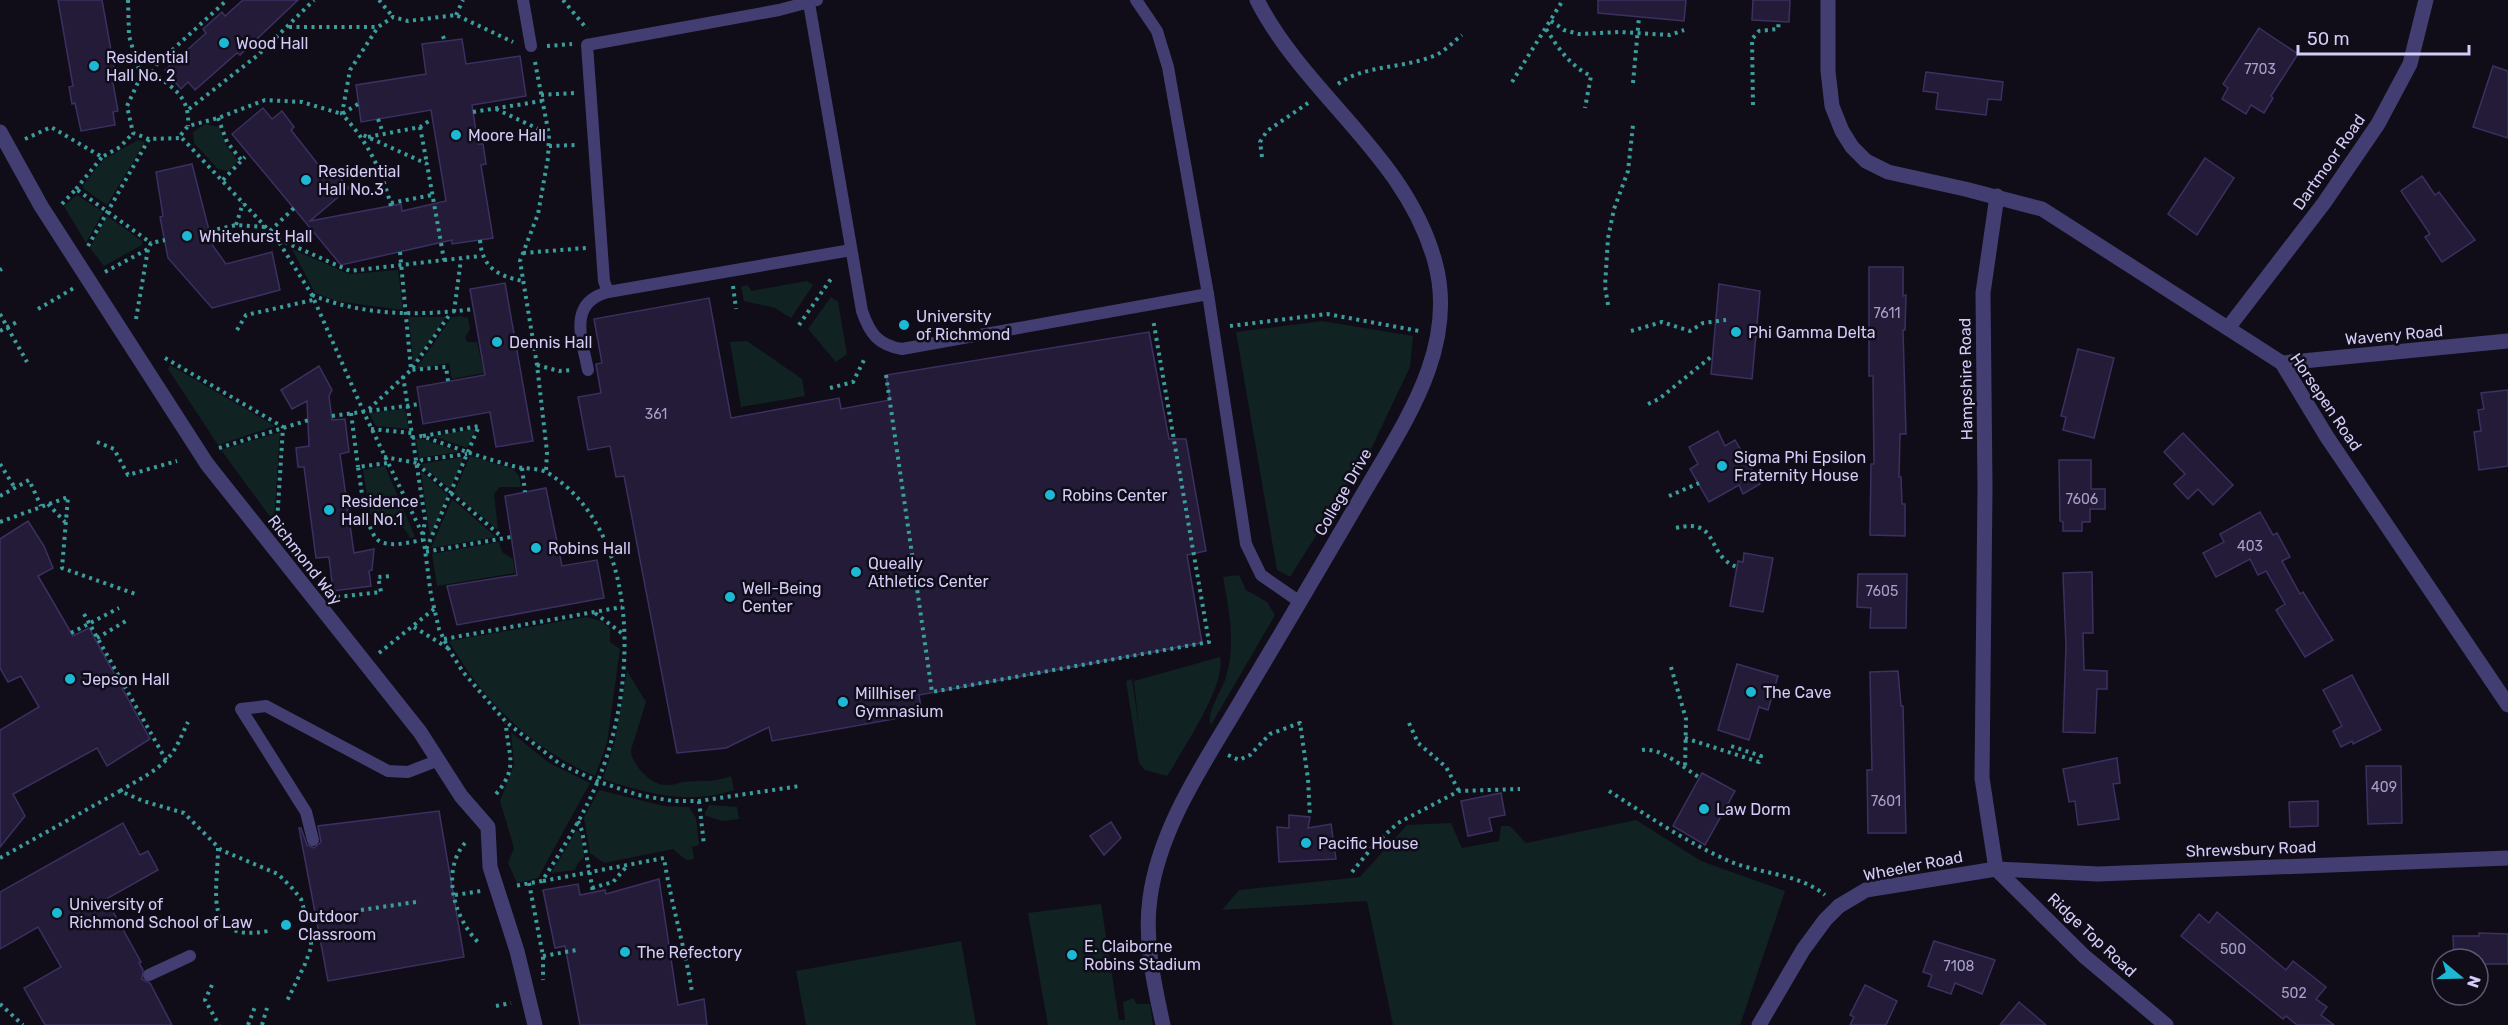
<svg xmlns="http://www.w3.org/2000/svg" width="2508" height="1025" font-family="Rubik,sans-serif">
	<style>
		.green { fill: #122 }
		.building { fill: #231b38; stroke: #3c3061; stroke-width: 1.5 }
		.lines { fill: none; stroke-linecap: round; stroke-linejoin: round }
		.path { stroke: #3b9d9c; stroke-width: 4; stroke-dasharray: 3 4.5; stroke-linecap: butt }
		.service { stroke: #423e72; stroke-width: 12 }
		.minor { stroke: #423e72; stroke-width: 15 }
		.poi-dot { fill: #1cb8d4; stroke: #100d19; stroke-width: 2 }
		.labels { text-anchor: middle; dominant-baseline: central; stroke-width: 5; stroke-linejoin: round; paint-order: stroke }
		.number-label { font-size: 14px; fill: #a7a0c8 }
		.poi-label { font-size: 16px; fill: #d3ccf8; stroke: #100d19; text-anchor: start }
		.street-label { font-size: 16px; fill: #d3ccf8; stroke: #100d19 }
	</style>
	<rect width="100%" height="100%" fill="#100d19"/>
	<!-- green -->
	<g class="green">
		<polygon points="205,124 219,127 227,147 238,161 228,171 218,169 194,143 193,132"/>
		<polygon points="138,140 145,142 107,205 84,189 83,185 103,160"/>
		<polygon points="77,195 103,212 86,243 64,206"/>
		<polygon points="107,216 142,241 142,245 104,266 90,248"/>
		<polygon points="292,249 349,274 398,270 403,310 336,301 315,293"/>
		<polygon points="807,281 813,285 791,318 775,308 744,301 741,287 748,285 751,291"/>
		<polygon points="831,297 838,302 847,354 836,362 808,329"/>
		<polygon points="460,316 468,318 470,329 465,338 468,342 477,342 484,373 452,379 449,363 416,369 452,317"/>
		<polygon points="409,317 446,317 413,364"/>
		<polygon points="1322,321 1413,336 1410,367 1372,447 1290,577 1277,570 1236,332"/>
		<polygon points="747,341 802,379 805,396 741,407 730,342"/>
		<polygon points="170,365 275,426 218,445 168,369"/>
		<polygon points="405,409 409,429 376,426 369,413"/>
		<polygon points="476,429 467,448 433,436 475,429"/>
		<polygon points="280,432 274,522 221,450"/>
		<polygon points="416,439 423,439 459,452 419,458"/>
		<polygon points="470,456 513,469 519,476 521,487 500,487 494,494 498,530 454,493"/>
		<polygon points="464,457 450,489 420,464"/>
		<path d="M385,466L415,537L410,538C404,523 385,514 370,514L363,470Z"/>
		<polygon points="421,471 448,495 430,538"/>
		<polygon points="452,499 496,537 431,548"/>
		<polygon points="499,542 502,552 513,559 515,573 437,586 432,554"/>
		<path d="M1239,575L1246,590L1267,602L1275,615L1211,725C1205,714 1223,689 1226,677C1236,644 1229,610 1223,577Z"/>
		<path d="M586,617L601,621L610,628V642L620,649L607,743L595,776C533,750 482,700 449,641Z"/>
		<path d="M1220,657C1226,685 1187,741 1173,767L1167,776L1145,770L1139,763L1126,681L1132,679L1139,727L1134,681Z"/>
		<path d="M627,671L646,702L631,750C631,764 651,785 665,785C671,786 678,783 684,782C702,780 713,783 731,776L734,790C689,805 647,794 603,779L615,741Z"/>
		<polygon points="511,732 549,763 590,783 538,878 517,883 508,863 514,848 500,801 514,765"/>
		<polygon points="599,790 664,806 689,807 696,818 699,845 692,847 694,859 686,860 673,849 604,863 590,853 584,818"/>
		<polygon points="709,805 737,807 739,819 722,821 704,815"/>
		<polygon points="1636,820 1701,861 1785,891 1740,1025 1393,1025 1367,901 1222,910 1239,890 1360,877 1407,825 1451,823 1462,848 1499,841 1501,826 1510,826 1526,843"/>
		<polygon points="577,830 581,834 584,857 577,864 575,870 551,873"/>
		<polygon points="1101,904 1119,1020 1125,1020 1123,1002 1134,998 1136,1004 1150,1004 1153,1025 1048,1025 1028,913"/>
		<polygon points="961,941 976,1025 806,1025 796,971"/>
	</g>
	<!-- building -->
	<g class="building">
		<polygon points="58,0 102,0 116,78 112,78 118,111 113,112 115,125 81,131 75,103 72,104 69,87 73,86"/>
		<polygon points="243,0 298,0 240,55 237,53 195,90 188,82 181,89 165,70 206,33 203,29 222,12 225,16"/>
		<polygon points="1598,0 1686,0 1684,21 1598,13"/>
		<polygon points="1753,0 1790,0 1789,22 1752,20"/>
		<polygon points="2259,28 2298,54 2271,96 2273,98 2264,113 2251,105 2246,114 2222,99 2228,88 2223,84"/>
		<polygon points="462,39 466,64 520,56 526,96 472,105 478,144 483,144 486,164 481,165 493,238 452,244 452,240 341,265 232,134 263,108 272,119 282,111 294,127 291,130 324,172 329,166 349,188 310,221 401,204 402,211 446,201 431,110 361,122 356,85 426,74 422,44"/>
		<polygon points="2493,66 2508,71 2508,138 2473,127"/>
		<polygon points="1926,72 2003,82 2001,100 1988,99 1986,115 1936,109 1938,93 1923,91"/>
		<polygon points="2205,158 2234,178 2197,235 2168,214"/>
		<polygon points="192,164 213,246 226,264 272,252 280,290 212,308 168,258 160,217 163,216 156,172"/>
		<polygon points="2422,176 2435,195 2439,192 2475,240 2442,262 2425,237 2430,234 2401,191"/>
		<polygon points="1869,267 1903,267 1903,296 1906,295 1905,330 1903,330 1906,434 1900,434 1899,477 1901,477 1902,504 1905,504 1905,536 1870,535 1871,464 1874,464 1873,376 1869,376"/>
		<polygon points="505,283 533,441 496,447 490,412 423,424 417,387 485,375 470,289"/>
		<polygon points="1719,284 1760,291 1752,379 1711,374"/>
		<polygon points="709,298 731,418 839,398 841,409 890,400 886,375 1149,332 1169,439 1186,439 1206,551 1187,555 1202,643 919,695 922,714 772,741 769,727 726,748 677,753 624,476 616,477 610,446 588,450 578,397 601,393 596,364 602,363 594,319"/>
		<polygon points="2078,349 2114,358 2094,438 2063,430 2066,417 2061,416"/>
		<polygon points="319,366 332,390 329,396 332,420 345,419 349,452 340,454 354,553 374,549 372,570 369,571 371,586 333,591 329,557 316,558 304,467 298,467 296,448 309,446 307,401 292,409 281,390"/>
		<polygon points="2508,390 2508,466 2479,470 2474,432 2481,431 2478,410 2484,409 2481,393"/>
		<polygon points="1718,431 1725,446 1735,440 1760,484 1743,494 1739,485 1709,502 1690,469 1698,464 1689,447"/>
		<polygon points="2183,433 2233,485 2213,505 2198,489 2188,499 2174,484 2185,474 2164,452"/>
		<polygon points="2059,460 2091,460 2091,489 2105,489 2105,509 2090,509 2090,522 2082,522 2082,531 2063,531 2063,522 2060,521"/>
		<polygon points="546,488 562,566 597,560 604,598 457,625 447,586 517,575 505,496"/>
		<polygon points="2260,512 2273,535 2277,533 2290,557 2282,561 2300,594 2303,592 2333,640 2305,657 2276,610 2285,604 2266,571 2258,575 2250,559 2216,577 2203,553 2224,542 2220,534"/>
		<polygon points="28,521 44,546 53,568 38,576 73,636 89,628 150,739 107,766 97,748 13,794 25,816 0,847 0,730 39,707 21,676 8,682 0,668 0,539"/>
		<polygon points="1744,553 1773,558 1763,612 1730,606 1738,561 1743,562"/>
		<polygon points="2092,572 2093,633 2083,633 2084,670 2107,671 2107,689 2097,689 2095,733 2063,732 2066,646 2063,573"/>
		<polygon points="1858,574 1907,574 1906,628 1870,628 1871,608 1857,607"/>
		<polygon points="1737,664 1778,676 1768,710 1759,707 1749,740 1718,730"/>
		<polygon points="1898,671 1901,706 1903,706 1906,833 1868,833 1867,770 1872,770 1870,672"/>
		<polygon points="2352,675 2381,730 2353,744 2352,741 2341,747 2333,731 2342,726 2323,690"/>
		<polygon points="2117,758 2120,783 2113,784 2119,819 2078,825 2075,801 2069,802 2063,769"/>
		<polygon points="2366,766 2401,766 2402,823 2368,824"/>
		<polygon points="1702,773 1735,791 1705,845 1673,826"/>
		<polygon points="1501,793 1505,815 1489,818 1492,831 1468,836 1461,801"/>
		<polygon points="2318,801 2318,826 2290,827 2289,802"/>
		<polygon points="439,811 464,957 328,981 299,828 301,828 307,845 314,848 321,842 318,826"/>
		<polygon points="1289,815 1310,817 1308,828 1331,824 1336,859 1279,862 1277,827 1289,828"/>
		<polygon points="1111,822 1121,838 1104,855 1090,836"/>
		<polygon points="123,823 140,855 148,851 158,870 106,899 141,962 139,963 143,970 142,979 150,983 172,1025 45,1025 24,988 61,967 38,927 0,949 0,892"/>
		<polygon points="659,879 678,1005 704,999 707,1025 580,1025 565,946 555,948 543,890 578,884 580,895 605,890 606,894"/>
		<polygon points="2217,912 2286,970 2293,961 2326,987 2316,999 2327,1007 2321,1015 2334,1025 2297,1025 2286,1016 2283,1019 2181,936 2199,914 2209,923"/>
		<polygon points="2479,933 2508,934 2508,964 2478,964 2478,959 2454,959 2453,936 2479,936"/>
		<polygon points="1934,941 1995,960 1982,994 1955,983 1951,994 1928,986 1932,975 1923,972"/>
		<polygon points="1865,985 1897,1001 1886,1025 1850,1025 1854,1017 1850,1015"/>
		<polygon points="2019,1002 2046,1025 2000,1025"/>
	</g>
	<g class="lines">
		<!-- path -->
		<g class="path">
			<polyline points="128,0 129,36 141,76 152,73 157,64 227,0"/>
			<polyline points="379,0 393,17"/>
			<polyline points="563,0 587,29"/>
			<polyline points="456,15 463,0"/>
			<polyline points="1551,21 1564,30 1579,34 1620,32 1670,35 1684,30"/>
			<polyline points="289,27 377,27"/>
			<path d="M1546,29C1559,49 1569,65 1591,76L1585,108"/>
			<polyline points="443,36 445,42"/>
			<polyline points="547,46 572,44"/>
			<polyline points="535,62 549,135 548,158 538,214 520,261 537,365 547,452 546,471"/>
			<path d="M152,73C174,88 190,97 188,126"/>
			<polyline points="141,76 127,106 133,133 149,139"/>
			<polyline points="1512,82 1563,0"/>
			<polyline points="1633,83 1639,17"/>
			<path d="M1338,84C1366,64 1404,69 1436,55C1445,51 1454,41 1462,35"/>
			<polyline points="541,95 574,93"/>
			<polyline points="358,104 342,114 302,102 265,100 218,118 188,126 180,136 277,239 312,295 365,415 423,535 431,595 439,629 448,648 463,672 506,722 560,764 597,781 638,795 673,801 699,801 800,786"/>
			<polyline points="1753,105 1752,39 1759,31 1778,29 1779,21"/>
			<polyline points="189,109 258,55 314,0"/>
			<polyline points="496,109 549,134"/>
			<polyline points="473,112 542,101"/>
			<polyline points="218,118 227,142 242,161"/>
			<polyline points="378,119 383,133"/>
			<polyline points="420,127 427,164"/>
			<polyline points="368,137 420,127 432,119"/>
			<polyline points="25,139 51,127 102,157 120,147 133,133"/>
			<polyline points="549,146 577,145"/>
			<polyline points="1262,157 1260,142 1267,131 1308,103"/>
			<polyline points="223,180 245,157"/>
			<polyline points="76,189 102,157"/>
			<polyline points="391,203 432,195"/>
			<polyline points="62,204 76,189 151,243"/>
			<path d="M391,206C382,170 367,141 342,114L350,70L378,27L393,17L408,21L456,15L513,42"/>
			<polyline points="236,225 243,203"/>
			<polyline points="210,231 236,225 265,227"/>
			<polyline points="270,231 294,208"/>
			<polyline points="278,239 350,271 444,260 427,164 361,134"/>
			<path d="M480,240C482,267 497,276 523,281"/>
			<polyline points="88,246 149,139 182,138"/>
			<polyline points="400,252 411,370 446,367 448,381"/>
			<polyline points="523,253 586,248"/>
			<polyline points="444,260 481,256"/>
			<polyline points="0,270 2,269"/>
			<polyline points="105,272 148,249 151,243 165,240"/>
			<polyline points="733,286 736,309"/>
			<path d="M312,295C363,316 421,316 474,309"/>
			<polyline points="1608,305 1605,286 1608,238 1614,209 1628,171 1633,125"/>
			<polyline points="38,309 74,288"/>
			<polyline points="454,312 461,259"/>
			<polyline points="0,314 27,362"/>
			<polyline points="136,319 148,249"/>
			<polyline points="799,325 833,276"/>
			<polyline points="1230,326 1327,314 1419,331"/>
			<polyline points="237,330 246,315 313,300"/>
			<polyline points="0,331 17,322"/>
			<polyline points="1631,331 1662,322 1690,331 1703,323 1726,320"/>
			<polyline points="165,358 283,427 277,523"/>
			<polyline points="537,365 559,371 571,370"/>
			<polyline points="886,375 932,692 1209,642 1153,319"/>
			<polyline points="403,376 425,519 423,535"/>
			<polyline points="830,388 853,382 864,360"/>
			<polyline points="1648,404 1659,399 1712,356"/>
			<polyline points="369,409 411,370 450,314"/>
			<polyline points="351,413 358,467"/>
			<polyline points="332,416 420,404"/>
			<polyline points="371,429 412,433"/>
			<polyline points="423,436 479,426 425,552 511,537"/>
			<path d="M412,438L422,436C453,447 485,459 517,467C526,469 540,468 548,473C642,532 636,682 601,773C587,810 564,847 542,881L514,886"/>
			<polyline points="97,442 114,449 128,475 177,461"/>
			<polyline points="219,448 312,419"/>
			<polyline points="384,457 417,463 422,460 467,454"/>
			<path d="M387,463L358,467C361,484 365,535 381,542C393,547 410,542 423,540"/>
			<polyline points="0,464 15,488"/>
			<polyline points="417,464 502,537"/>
			<polyline points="522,468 525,492"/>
			<polyline points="0,496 29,480 41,506"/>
			<polyline points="1669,496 1699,483"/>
			<polyline points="48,504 65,522"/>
			<polyline points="0,522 68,497 62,568 138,595"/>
			<path d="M1676,528C1721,517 1705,556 1737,567"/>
			<polyline points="337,597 381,592 378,577 392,576"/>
			<polyline points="595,613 623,634"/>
			<polyline points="84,614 166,760"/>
			<polyline points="414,627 448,648"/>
			<polyline points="71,633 119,608"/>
			<polyline points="97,638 126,621"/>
			<polyline points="444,639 622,607"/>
			<polyline points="379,653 434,609"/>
			<polyline points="1671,667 1686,719 1685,769"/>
			<polyline points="1409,723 1418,743 1446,767 1459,791"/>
			<polyline points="1685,738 1759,762 1761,756 1728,745"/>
			<path d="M1642,750C1661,747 1684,768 1700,778"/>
			<polyline points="1228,755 1239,760 1250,755 1270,734 1300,723 1308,779 1310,817"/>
			<path d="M120,791C139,779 159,771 173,752C179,743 183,732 188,722"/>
			<path d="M1609,791C1648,816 1686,842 1729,861C1759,874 1798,873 1825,895"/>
			<path d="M496,794C520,766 507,754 506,723"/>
			<polyline points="699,801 704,845"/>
			<polyline points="578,821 582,831 593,892"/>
			<path d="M465,843C440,872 455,921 480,944"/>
			<path d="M218,848C218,892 201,943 268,931"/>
			<polyline points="0,858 120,791 143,801 184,813 221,850 278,874 292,888 301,899 311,934 311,948 305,964 287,1001"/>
			<polyline points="1352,872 1375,844 1398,823 1459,791 1520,789"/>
			<path d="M543,881L664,858C671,904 685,947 692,992"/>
			<polyline points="529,883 543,956 543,980"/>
			<polyline points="592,888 613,882 628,865"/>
			<polyline points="455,895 481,891"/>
			<polyline points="361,910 416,902"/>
			<polyline points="308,918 317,917"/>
			<polyline points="543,956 577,950"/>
			<polyline points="212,985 205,1000 219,1025"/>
			<polyline points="0,1004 23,1025"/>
			<polyline points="496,1006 511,1003"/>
			<polyline points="248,1025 256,1004"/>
			<polyline points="262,1025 267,1008"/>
		</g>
		<!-- service -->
		<g class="service">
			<polyline points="523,0 531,46"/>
			<polyline points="817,0 779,10 587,45 604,281 608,292 851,250"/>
			<polyline points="1136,0 1157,31 1168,67 1208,294 1246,544 1261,575 1300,602"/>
			<path d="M809,3L862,311C870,334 878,345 902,349L1208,294"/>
			<path d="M588,370C582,339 567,303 608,292"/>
			<polyline points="313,840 306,812 241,709 266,706 388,771 408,772 439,760"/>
			<polyline points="149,975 190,956"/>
		</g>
		<!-- minor -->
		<g class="minor">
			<polyline points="1828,0 1828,71 1832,106 1842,131 1852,147 1866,161 1888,172 1965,189 2042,209 2282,363 2327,437 2508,705"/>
			<polyline points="0,132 41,206 207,464 420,732 461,796 488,827 490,867 517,951 535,1025"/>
			<polyline points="2228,328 2324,203 2378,124 2410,64 2426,0"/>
			<polyline points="2282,363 2508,341"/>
			<polyline points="1996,869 1982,778 1985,487 1983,293 1997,196"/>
			<polyline points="1996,869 2084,956 2166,1025"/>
			<path d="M1163,1025C1154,983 1144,941 1150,898C1160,824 1208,758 1245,694C1286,626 1326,557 1366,489C1406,420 1458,346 1435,262C1406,155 1306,96 1257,0"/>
			<polyline points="1759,1025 1803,950 1825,920 1839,906 1866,890 1996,869 2098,874 2508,858"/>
		</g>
	</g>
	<!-- markers -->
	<g class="poi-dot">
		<circle cx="224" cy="43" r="6"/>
		<circle cx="94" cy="66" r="6"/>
		<circle cx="456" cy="135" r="6"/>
		<circle cx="306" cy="180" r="6"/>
		<circle cx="187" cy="236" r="6"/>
		<circle cx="904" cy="325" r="6"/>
		<circle cx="1736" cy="332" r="6"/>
		<circle cx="497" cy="342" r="6"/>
		<circle cx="1722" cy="466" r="6"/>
		<circle cx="1050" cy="495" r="6"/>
		<circle cx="329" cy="510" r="6"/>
		<circle cx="536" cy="548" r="6"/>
		<circle cx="856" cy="572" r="6"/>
		<circle cx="730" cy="597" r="6"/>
		<circle cx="70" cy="679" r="6"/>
		<circle cx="1751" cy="692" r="6"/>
		<circle cx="843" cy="702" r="6"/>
		<circle cx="1704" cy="809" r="6"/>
		<circle cx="1306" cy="843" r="6"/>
		<circle cx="57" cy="913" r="6"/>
		<circle cx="286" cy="925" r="6"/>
		<circle cx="625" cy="952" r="6"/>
		<circle cx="1072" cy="955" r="6"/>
	</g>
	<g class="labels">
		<!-- number labels -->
		<g class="number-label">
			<text x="2260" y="69">7703</text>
			<text x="1887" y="313">7611</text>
			<text x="656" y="414">361</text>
			<text x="2082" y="499">7606</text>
			<text x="2250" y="546">403</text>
			<text x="1882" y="591">7605</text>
			<text x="2384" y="787">409</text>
			<text x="1886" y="801">7601</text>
			<text x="2233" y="949">500</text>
			<text x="1959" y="966">7108</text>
			<text x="2294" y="993">502</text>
		</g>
		<!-- poi labels -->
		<g class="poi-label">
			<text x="236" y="43">Wood Hall</text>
			<text x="106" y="57">Residential<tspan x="106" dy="18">Hall No. 2</tspan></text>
			<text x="468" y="135">Moore Hall</text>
			<text x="318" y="171">Residential<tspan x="318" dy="18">Hall No.3</tspan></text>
			<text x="199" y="236">Whitehurst Hall</text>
			<text x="916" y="316">University<tspan x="916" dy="18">of Richmond</tspan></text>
			<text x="1748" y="332">Phi Gamma Delta</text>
			<text x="509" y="342">Dennis Hall</text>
			<text x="1734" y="457">Sigma Phi Epsilon<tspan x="1734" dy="18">Fraternity House</tspan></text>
			<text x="1062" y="495">Robins Center</text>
			<text x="341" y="501">Residence<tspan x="341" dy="18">Hall No.1</tspan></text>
			<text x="548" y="548">Robins Hall</text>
			<text x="868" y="563">Queally<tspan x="868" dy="18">Athletics Center</tspan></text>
			<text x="742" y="588">Well-Being<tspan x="742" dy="18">Center</tspan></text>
			<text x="82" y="679">Jepson Hall</text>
			<text x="1763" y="692">The Cave</text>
			<text x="855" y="693">Millhiser<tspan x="855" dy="18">Gymnasium</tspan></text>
			<text x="1716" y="809">Law Dorm</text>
			<text x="1318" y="843">Pacific House</text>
			<text x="69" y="904">University of<tspan x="69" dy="18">Richmond School of Law</tspan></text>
			<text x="298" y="916">Outdoor<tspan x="298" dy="18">Classroom</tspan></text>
			<text x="1084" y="946">E. Claiborne<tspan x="1084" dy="18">Robins Stadium</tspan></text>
			<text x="637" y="952">The Refectory</text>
		</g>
		<!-- street labels -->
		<g class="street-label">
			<text transform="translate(2329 162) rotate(-55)">Dartmoor Road</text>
			<text transform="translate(2394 335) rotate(-5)">Waveny Road</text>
			<text transform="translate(1966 379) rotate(-91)">Hampshire Road</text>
			<text transform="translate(2326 402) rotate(56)">Horsepen Road</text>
			<text transform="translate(1343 492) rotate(-60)">College Drive</text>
			<text transform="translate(305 560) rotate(52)">Richmond Way</text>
			<text transform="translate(2251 849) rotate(-2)">Shrewsbury Road</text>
			<text transform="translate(1913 866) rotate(-11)">Wheeler Road</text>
			<text transform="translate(2092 935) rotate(43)">Ridge Top Road</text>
		</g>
	</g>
	<!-- north arrow -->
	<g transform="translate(2460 977) rotate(109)"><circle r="28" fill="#100d19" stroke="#5e5972" stroke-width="1.5"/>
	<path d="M0-4.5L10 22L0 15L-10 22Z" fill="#1cb8d4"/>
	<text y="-9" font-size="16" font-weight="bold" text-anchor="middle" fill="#d3ccf8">N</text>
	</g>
	<!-- scale -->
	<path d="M2298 45v9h171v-9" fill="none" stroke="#d3ccf8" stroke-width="3"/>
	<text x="2307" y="45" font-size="18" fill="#d3ccf8" stroke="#100d19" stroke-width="4.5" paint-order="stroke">50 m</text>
</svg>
